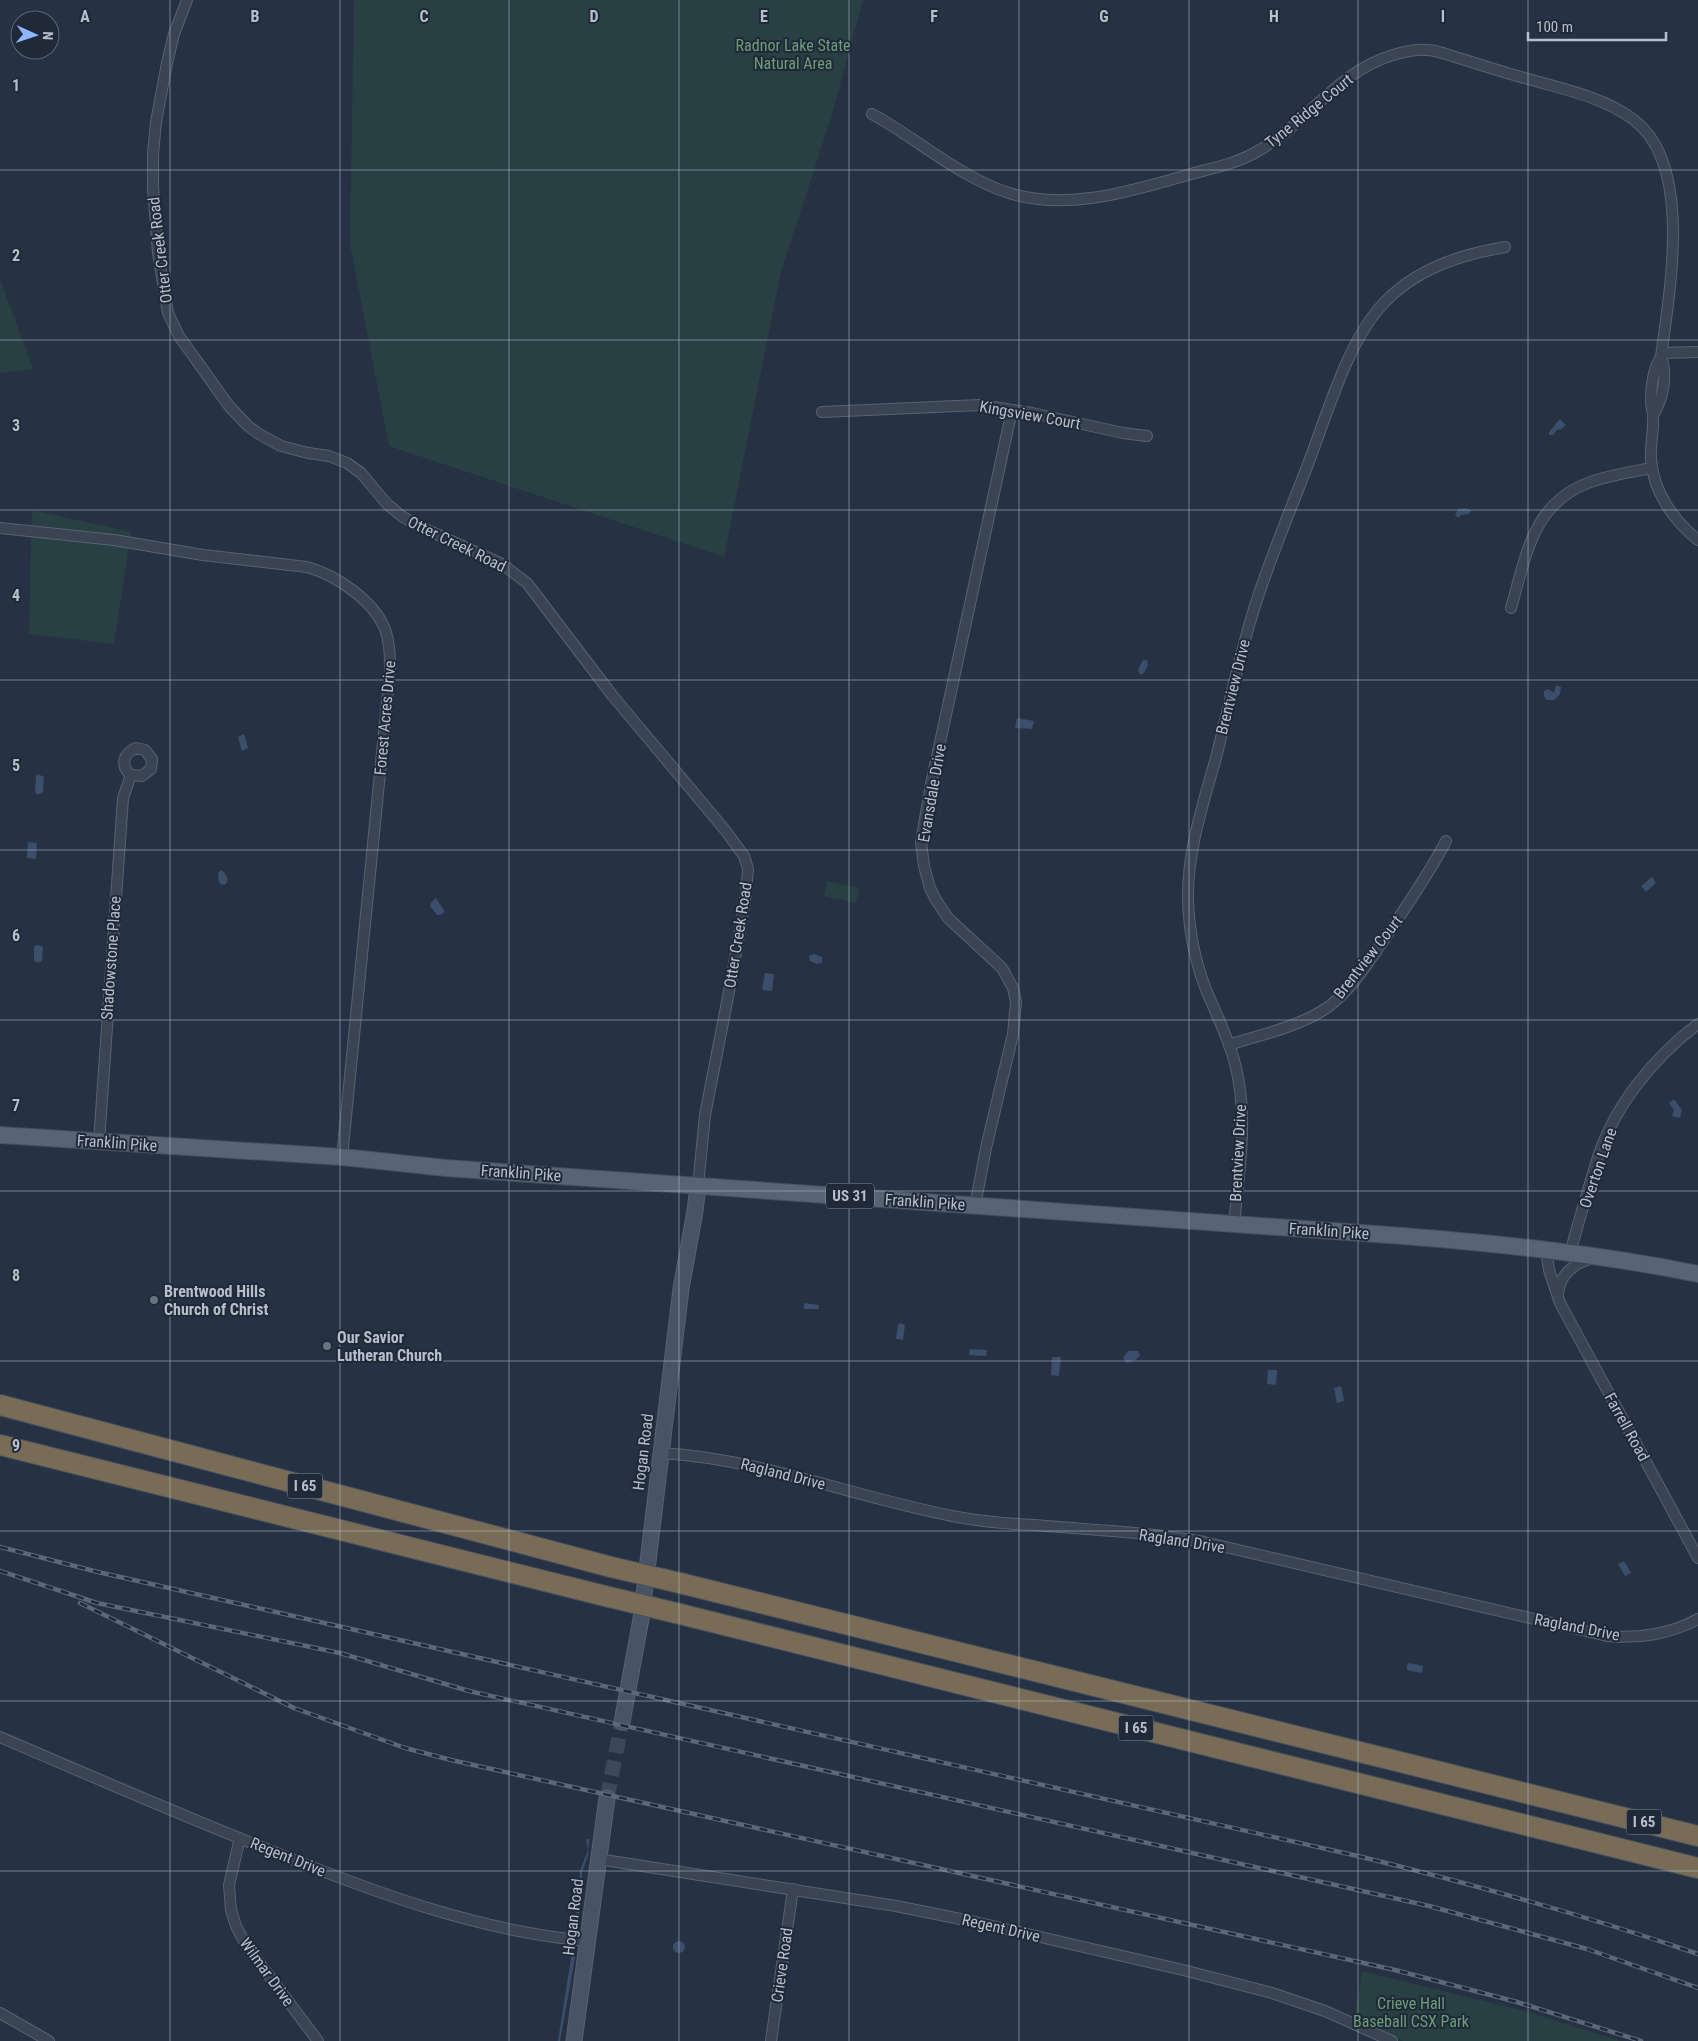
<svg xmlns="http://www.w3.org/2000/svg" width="1698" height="2041" font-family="'Roboto Condensed',sans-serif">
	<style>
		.green { fill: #284044 }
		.water { fill: #3b4e6c }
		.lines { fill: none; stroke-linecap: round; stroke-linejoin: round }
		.secondary-tunnel { stroke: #3c4758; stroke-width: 15; stroke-dasharray: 15 8; stroke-linecap: butt }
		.street-casing { stroke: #596270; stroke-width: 12 }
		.secondary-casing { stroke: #596270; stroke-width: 17 }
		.primary-casing { stroke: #444d5c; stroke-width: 18 }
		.highway-casing { stroke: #454f5d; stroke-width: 22 }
		.street { stroke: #3a4453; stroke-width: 10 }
		.secondary { stroke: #485366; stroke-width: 15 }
		.primary { stroke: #586373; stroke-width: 16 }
		.highway { stroke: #796c57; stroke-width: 20 }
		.rail-casing { stroke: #5c687a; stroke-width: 4.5 }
		.rail { stroke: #1f2938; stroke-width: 2.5; stroke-dasharray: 8; stroke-linecap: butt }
		.highway-bridge-casing { stroke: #454f5d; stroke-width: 22; stroke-linecap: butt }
		.highway-bridge { stroke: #796c57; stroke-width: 20 }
		.grid { fill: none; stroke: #b8bfcc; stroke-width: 1; stroke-opacity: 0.55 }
		.worship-dot { fill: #6b7280; stroke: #1f2938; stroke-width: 2 }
		.labels { text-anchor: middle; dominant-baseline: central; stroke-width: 4; stroke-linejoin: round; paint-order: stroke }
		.shield { fill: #1f2938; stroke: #8a92a0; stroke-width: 1 }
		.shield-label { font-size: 15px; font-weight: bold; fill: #b8bfcc }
		.park-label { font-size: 16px; fill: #6e9e7a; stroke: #1f2938 }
		.street-label { font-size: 16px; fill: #b8bfcc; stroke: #1f2938 }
		.poi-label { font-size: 16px; font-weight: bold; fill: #b8bfcc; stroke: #1f2938; text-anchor: start }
		.grid-label { font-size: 16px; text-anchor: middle; font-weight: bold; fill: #b8bfcc; stroke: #1f2938; stroke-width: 4; stroke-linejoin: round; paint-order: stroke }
	</style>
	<rect width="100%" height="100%" fill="#263243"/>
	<!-- green -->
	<g class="green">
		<polygon points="354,0 863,0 831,118 781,271 724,557 389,446 350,244"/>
		<polygon points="0,279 33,369 0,373"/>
		<polygon points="32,510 131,532 114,644 29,634"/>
		<polygon points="827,881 859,888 856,903 824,896"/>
		<polygon points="1362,1971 1524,2011 1620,2041 1403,2041 1355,2018"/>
	</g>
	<!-- water -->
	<g class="water">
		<polygon points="1560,419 1566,425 1560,430 1558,429 1553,435 1549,435 1549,432"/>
		<polygon points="1466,508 1471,510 1469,514 1461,515 1458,518 1455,515 1458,509"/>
		<polygon points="1143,660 1147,660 1148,665 1144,673 1140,675 1138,670"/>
		<polygon points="1556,685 1561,687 1560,694 1554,700 1547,700 1544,696 1544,691 1548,689 1554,693"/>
		<polygon points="1017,718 1034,721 1032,729 1015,728"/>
		<polygon points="244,734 248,748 242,751 238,737"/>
		<polygon points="38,774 44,777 43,792 40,794 36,794 35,791 36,776"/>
		<polygon points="28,842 37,843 36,859 27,858"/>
		<polygon points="221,870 224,872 228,879 226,884 222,885 219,882 218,873"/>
		<polygon points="1652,877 1656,883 1646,892 1641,886"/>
		<polygon points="436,898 444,910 444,913 440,915 437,915 430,906 431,903"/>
		<polygon points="38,945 43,947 42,961 38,963 34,961 34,946"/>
		<polygon points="814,954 822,957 822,963 817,964 810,961 809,956"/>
		<polygon points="765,973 774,974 772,991 762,990"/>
		<polygon points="1674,1099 1682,1110 1680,1118 1672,1116 1674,1110 1669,1103"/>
		<polygon points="804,1303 819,1305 819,1309 804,1309"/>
		<polygon points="900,1323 905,1325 903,1340 896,1339 898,1325"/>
		<polygon points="970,1349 987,1350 986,1356 969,1355"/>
		<polygon points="1128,1351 1138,1351 1140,1356 1134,1361 1126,1363 1123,1358"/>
		<polygon points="1052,1357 1061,1357 1059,1376 1051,1375"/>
		<polygon points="1268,1370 1277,1370 1276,1385 1267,1384"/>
		<polygon points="1341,1386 1344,1401 1337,1403 1334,1388"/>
		<polygon points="1624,1561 1631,1573 1625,1576 1618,1564"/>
		<polygon points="1409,1663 1423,1666 1422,1673 1407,1670 1407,1665"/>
		<polygon points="586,1839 589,1839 588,1856 582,1872 582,1891 577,1929 575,1929 580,1871 588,1850"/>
		<circle cx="679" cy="1947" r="6"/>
		<polygon points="572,1952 576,1952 560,2041 558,2041"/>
	</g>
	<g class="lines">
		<!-- secondary-tunnel -->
		<polyline class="secondary-tunnel" points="607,1798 622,1722"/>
		<!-- street casing -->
		<g class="street-casing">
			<g id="street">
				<polyline points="187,0 174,34 167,63 156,122 153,154 153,187 158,253 168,313 179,336 229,406 248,426 259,434 281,446 308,453 329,456 347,463 361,473 387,504 403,517 423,528 502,564 527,583 612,695 725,830 744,856 748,869 746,894 733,971 705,1115 698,1186"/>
				<path d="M872,114C918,139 959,177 1009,193C1068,212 1134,190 1191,174C1213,168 1238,163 1258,151C1308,123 1336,72 1393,55C1404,52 1415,49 1426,50C1435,50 1443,53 1452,56C1478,64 1505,73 1532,80C1567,90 1605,98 1634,120C1694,165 1669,293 1661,357C1653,369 1651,386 1651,401C1651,406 1653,411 1653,416C1654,430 1650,444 1651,459C1653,491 1673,520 1698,540"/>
				<polyline points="1662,353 1698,352"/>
				<polyline points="822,412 980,405 1032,413 1123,433 1147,436"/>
				<path d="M1653,415C1663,399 1668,375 1661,357"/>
				<path d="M0,528L114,540L203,555L307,567C336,575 373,600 385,629C390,643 390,657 390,672L342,1157"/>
				<path d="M1511,608C1526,557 1532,504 1588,483C1608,475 1631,472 1652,468"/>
				<path d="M1229,1045C1259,1035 1294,1028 1322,1011C1350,994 1369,961 1388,934C1408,903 1429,874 1446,841"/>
				<path d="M99,1142L123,798L131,775L142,776L151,769L152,759L145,750L136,748C123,753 120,766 131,775"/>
				<polyline points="975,1206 986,1148 1013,1034 1016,1002 1013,988 1002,968 948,918 936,900 930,888 924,866 921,842 931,784 1012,410"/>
				<path d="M1234,1224C1239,1171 1249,1116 1235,1064C1229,1039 1217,1016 1207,992C1195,962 1189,932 1188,900C1187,851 1204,801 1217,754C1229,706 1239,657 1254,609C1270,558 1291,509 1310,459C1328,411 1348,342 1382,305C1415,269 1459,255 1505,247"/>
				<polyline points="1546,1250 1549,1270 1560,1303 1698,1558"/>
				<path d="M1570,1253C1579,1221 1588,1189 1598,1157C1615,1105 1654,1057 1698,1024"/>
				<path d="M1558,1295C1559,1275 1574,1263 1591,1259"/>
				<path d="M661,1453C764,1459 862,1500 963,1518C987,1522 1011,1524 1034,1525C1091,1530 1148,1532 1204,1542L1607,1636C1637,1639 1671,1634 1698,1619"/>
				<path d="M0,1737C93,1777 185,1817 279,1854C379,1894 480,1931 587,1941"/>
				<polyline points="240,1838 229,1885 231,1910 236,1926 246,1945 318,2041"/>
				<polyline points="598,1859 896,1906 975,1922 1183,1970 1272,1993 1325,2011 1392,2041"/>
				<polyline points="0,2013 49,2041"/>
				<polyline points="771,2041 793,1889"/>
			</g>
		</g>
		<!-- secondary casing -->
		<g class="secondary-casing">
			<g id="secondary">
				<polyline points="622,1722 641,1619 681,1289 695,1211 698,1186"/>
				<polyline points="574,2041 607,1798"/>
			</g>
		</g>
		<!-- primary casing -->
		<g class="primary-casing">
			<path id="primary" d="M0,1135L342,1157L446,1168L1403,1236C1502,1244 1600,1254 1698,1274"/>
		</g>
		<!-- highway casing -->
		<g class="highway-casing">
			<g id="highway">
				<polyline points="0,1405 611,1567"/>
				<polyline points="0,1445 605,1596"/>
				<polyline points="680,1583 1698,1836"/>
				<polyline points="676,1613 1698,1868"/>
			</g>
		</g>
		<!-- street -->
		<use href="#street" class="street"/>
		<!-- secondary -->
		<use href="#secondary" class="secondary"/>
		<!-- primary -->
		<use href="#primary" class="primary"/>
		<!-- highway -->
		<use href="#highway" class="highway"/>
		<!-- rail casing -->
		<g class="rail-casing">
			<g id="rail">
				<path d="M0,1547L98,1572L1362,1857C1476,1885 1587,1916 1698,1954"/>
				<polyline points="0,1571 97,1603 340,1653 469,1691 1429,1906 1587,1949 1698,1988"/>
				<polyline points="80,1603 294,1708 405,1748 451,1760 1395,1970 1517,2002 1641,2041"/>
			</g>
		</g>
		<!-- rail -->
		<use href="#rail" class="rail"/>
		<!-- highway-bridge casing -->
		<g class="highway-bridge-casing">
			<g id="highway-bridge">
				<polyline points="611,1567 680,1583"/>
				<polyline points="605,1596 676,1613"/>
			</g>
		</g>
		<!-- highway-bridge -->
		<use href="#highway-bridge" class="highway-bridge"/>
	</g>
	<!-- grid -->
	<path class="grid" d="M170,0V2041M340,0V2041M509,0V2041M679,0V2041M849,0V2041M1019,0V2041M1189,0V2041M1358,0V2041M1528,0V2041M0,170H1698M0,340H1698M0,510H1698M0,680H1698M0,850H1698M0,1020H1698M0,1191H1698M0,1361H1698M0,1531H1698M0,1701H1698M0,1871H1698"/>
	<!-- markers -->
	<g class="worship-dot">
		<circle cx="154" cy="1300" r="5"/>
		<circle cx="327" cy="1346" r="5"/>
	</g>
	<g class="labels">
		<!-- shield labels -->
		<g class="shield">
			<rect x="826" y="1183.5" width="48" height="25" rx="4"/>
			<rect x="287.5" y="1473.5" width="35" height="25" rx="4"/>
			<rect x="1118.5" y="1715.5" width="35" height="25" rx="4"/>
			<rect x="1626.5" y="1809.5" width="35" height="25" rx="4"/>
		</g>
		<g class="shield-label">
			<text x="850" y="1196">US 31</text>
			<text x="305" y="1486">I 65</text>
			<text x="1136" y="1728">I 65</text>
			<text x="1644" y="1822">I 65</text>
		</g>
		<!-- park labels -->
		<g class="park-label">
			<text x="793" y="45">Radnor Lake State<tspan x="793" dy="18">Natural Area</tspan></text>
			<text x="1411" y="2003">Crieve Hall<tspan x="1411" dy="18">Baseball CSX Park</tspan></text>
		</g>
		<!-- street labels -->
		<g class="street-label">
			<text transform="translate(1309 111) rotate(-39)">Tyne Ridge Court</text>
			<text transform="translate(160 250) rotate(-97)">Otter Creek Road</text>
			<text transform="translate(1030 415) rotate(10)">Kingsview Court</text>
			<text transform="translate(457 544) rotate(26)">Otter Creek Road</text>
			<text transform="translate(1233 687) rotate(-76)">Brentview Drive</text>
			<text transform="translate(385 718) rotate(-85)">Forest Acres Drive</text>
			<text transform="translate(932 793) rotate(-80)">Evansdale Drive</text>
			<text transform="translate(738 935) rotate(-81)">Otter Creek Road</text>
			<text transform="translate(1368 957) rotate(-52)">Brentview Court</text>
			<text transform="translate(111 958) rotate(-86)">Shadowstone Place</text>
			<text transform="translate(117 1143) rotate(4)">Franklin Pike</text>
			<text transform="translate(1238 1153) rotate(-87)">Brentview Drive</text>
			<text transform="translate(1598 1168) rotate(-71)">Overton Lane</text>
			<text transform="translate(521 1173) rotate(4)">Franklin Pike</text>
			<text transform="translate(925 1202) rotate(4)">Franklin Pike</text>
			<text transform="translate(1329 1231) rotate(4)">Franklin Pike</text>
			<text transform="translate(1627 1427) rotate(61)">Farrell Road</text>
			<text transform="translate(643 1452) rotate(-83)">Hogan Road</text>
			<text transform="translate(783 1474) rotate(14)">Ragland Drive</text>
			<text transform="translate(1182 1541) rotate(9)">Ragland Drive</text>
			<text transform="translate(1577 1627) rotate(11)">Ragland Drive</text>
			<text transform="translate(288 1857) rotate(22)">Regent Drive</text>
			<text transform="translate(573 1917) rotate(-83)">Hogan Road</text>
			<text transform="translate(1001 1928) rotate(13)">Regent Drive</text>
			<text transform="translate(782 1965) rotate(-82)">Crieve Road</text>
			<text transform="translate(267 1972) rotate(54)">Wilmar Drive</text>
		</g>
		<!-- poi labels -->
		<g class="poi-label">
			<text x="164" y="1291">Brentwood Hills<tspan x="164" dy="18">Church of Christ</tspan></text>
			<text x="337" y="1337">Our Savior<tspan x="337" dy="18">Lutheran Church</tspan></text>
		</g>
	</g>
	<g class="grid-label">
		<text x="85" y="22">A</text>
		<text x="255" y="22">B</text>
		<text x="424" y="22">C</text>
		<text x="594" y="22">D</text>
		<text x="764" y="22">E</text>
		<text x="934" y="22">F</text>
		<text x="1104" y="22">G</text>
		<text x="1274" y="22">H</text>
		<text x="1443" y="22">I</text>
		<text x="16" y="91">1</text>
		<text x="16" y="261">2</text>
		<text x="16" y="431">3</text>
		<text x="16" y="601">4</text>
		<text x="16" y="771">5</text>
		<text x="16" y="941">6</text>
		<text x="16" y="1111">7</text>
		<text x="16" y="1281">8</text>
		<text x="16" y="1451">9</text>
	</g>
	<!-- north arrow -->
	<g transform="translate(35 35) rotate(93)"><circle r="24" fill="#1f2938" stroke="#5c6573"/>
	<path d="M0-4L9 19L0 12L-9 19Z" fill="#8eb6fb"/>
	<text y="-8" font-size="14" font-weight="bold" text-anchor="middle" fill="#b8bfcc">N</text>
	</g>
	<!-- scale -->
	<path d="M1528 32v8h138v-8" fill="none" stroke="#b8bfcc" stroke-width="2.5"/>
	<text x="1536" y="32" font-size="15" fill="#b8bfcc" stroke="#1f2938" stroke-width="4" paint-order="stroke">100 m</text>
</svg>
